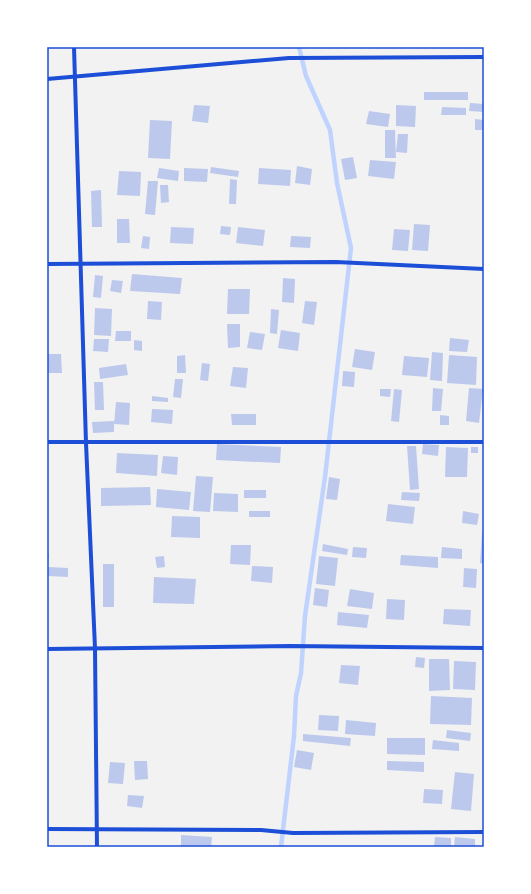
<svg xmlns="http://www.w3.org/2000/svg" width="531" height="894" font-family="'Times New Roman',serif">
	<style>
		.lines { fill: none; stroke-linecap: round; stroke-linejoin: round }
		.stream { stroke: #bfd3fe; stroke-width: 4.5 }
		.building { fill: #bdc9ec }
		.minor { stroke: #1d4ed8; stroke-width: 4 }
		.neatline { fill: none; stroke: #1d4ed8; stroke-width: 1.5 }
	</style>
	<rect width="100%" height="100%" fill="#f2f2f2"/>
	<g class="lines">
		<!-- stream -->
		<polyline class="stream" points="281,847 294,736 296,696 301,673 305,616 325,477 351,248 337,183 330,130 306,76 299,47"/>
	</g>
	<!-- building -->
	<g class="building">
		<rect x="424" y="92" width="44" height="8"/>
		<polygon points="470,103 484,104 484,112 469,111"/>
		<polygon points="194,105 210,106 208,123 192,121"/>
		<polygon points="396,105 416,106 415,127 396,126"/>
		<polygon points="442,107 466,108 466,115 441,115"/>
		<polygon points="369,111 390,114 388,127 366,124"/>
		<polygon points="475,119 484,120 484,130 475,130"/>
		<polygon points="150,120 172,121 170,159 148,158"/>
		<polygon points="385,130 395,130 396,158 385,158"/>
		<polygon points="398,134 408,134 407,153 396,152"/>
		<polygon points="353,157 357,178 345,180 341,159"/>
		<polygon points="370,160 396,162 394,179 368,176"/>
		<polygon points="297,166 312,169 310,185 295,183"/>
		<polygon points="211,167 239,171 238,177 210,173"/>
		<polygon points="159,168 179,171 178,181 157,178"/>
		<polygon points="184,168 208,169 207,182 184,181"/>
		<polygon points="259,168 291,170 290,186 258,184"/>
		<polygon points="119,171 141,172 140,196 117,195"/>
		<polygon points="230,179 237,180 236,204 229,204"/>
		<polygon points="148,181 158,181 155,215 145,214"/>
		<polygon points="160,185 168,185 169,202 161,203"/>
		<polygon points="101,190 102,227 92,227 91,191"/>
		<polygon points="117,219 129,219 130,243 117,243"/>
		<polygon points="414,224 430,225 428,251 412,250"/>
		<polygon points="221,226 231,227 230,235 220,234"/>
		<polygon points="171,227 194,228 193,244 170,243"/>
		<polygon points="238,227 265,230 263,246 236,243"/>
		<polygon points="394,229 410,230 408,251 392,250"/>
		<polygon points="143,236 150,237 149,249 141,248"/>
		<polygon points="291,236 311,237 310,248 290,247"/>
		<polygon points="132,274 182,278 180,294 130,291"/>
		<polygon points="95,275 103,276 101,298 93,297"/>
		<polygon points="283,278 295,279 294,303 282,302"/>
		<polygon points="112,280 123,281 121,293 110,291"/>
		<polygon points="228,289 250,289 249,314 227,314"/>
		<polygon points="148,301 162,302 161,320 147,319"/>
		<polygon points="305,301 317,302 314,325 302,323"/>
		<polygon points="95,308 112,309 111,336 94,335"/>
		<polygon points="271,309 279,310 277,334 270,333"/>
		<polygon points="227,324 240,324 240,347 228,348"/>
		<polygon points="281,330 300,333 298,351 278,348"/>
		<polygon points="116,331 131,331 131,341 115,341"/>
		<polygon points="250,332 265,334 262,350 247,348"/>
		<polygon points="450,338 469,340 467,352 449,351"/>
		<polygon points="94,339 109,339 108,352 93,351"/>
		<polygon points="134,340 142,341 142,351 134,350"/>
		<polygon points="355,349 375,352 372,370 352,367"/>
		<polygon points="432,352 443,353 442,381 430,380"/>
		<polygon points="47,354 61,354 62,373 47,373"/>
		<polygon points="185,355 186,373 177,373 177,356"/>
		<polygon points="449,355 477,357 476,385 447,383"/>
		<polygon points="404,356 429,358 427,377 402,375"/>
		<polygon points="202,363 210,364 208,381 200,380"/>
		<polygon points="126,364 128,375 100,379 99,368"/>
		<polygon points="233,367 248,368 246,388 230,386"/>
		<polygon points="343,371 355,372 354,387 342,386"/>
		<polygon points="175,379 183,379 181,398 173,397"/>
		<polygon points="94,382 103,382 104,410 95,410"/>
		<polygon points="433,388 443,389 441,411 432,411"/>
		<polygon points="469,388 483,389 479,423 466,421"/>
		<polygon points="380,389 391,389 390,397 380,396"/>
		<polygon points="394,389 402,390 399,422 391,421"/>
		<polygon points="152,396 168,398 168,402 152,401"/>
		<polygon points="116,402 130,403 129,425 114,424"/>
		<polygon points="152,409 173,410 172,424 151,422"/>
		<polygon points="231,414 256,414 256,425 232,425"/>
		<polygon points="440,415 449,416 449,425 440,425"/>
		<polygon points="114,421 114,432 93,433 92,422"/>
		<polygon points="217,444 281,447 280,463 216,460"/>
		<polygon points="423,444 439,445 438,456 422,454"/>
		<polygon points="407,446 416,446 419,489 410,490"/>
		<polygon points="446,447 468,448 467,477 445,477"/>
		<rect x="471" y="447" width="7" height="6"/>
		<polygon points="117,453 158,455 157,476 116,473"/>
		<polygon points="163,456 178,457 177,475 161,473"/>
		<polygon points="196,476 213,477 210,512 193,511"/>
		<polygon points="329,477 340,479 337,500 326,499"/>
		<polygon points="150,487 151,505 101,506 101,488"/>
		<polygon points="157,489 191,492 189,510 156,507"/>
		<rect x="244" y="490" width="22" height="8"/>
		<polygon points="402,492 420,493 419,501 401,500"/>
		<polygon points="214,493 238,494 238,512 213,511"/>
		<polygon points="388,504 415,507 413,524 386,521"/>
		<rect x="249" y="511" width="21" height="6"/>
		<polygon points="463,511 479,514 477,525 462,523"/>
		<polygon points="172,516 200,517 200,538 171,537"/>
		<polygon points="482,532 484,533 484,564 480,563"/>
		<polygon points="323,544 348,549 347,555 322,551"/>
		<polygon points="231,545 251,545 250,565 230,564"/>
		<polygon points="353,547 367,548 366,558 352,557"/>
		<polygon points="442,547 462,549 462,559 441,558"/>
		<polygon points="47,554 49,554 48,565 47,565"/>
		<polygon points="401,555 438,557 438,568 400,565"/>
		<polygon points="164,556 165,567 157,568 155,557"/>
		<polygon points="319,556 338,558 335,586 316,584"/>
		<rect x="103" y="564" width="11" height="43"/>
		<polygon points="252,566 273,567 272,583 251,581"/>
		<polygon points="48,567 68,568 68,577 48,576"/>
		<polygon points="464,568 477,569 476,588 463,587"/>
		<polygon points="154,577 196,579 194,604 153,603"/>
		<polygon points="315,588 329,590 327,607 313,605"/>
		<polygon points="350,589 374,593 372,609 347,606"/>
		<polygon points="387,599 405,600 404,620 386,619"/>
		<polygon points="444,609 471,610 470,626 443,624"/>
		<polygon points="338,612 369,615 367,628 337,625"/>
		<polygon points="416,657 425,658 424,668 415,667"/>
		<polygon points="429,659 449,659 450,690 429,691"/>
		<polygon points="454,661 476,662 475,690 453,689"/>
		<polygon points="341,665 360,666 358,685 339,683"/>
		<polygon points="431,696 472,698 471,725 430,724"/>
		<polygon points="319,715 339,716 338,731 318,730"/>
		<polygon points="346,720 376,723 375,736 345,734"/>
		<polygon points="447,730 471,733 470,741 446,738"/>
		<polygon points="303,734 351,738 350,746 303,741"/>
		<polygon points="387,738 425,738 425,755 387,754"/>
		<polygon points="433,740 459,743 459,751 432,749"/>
		<polygon points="297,750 314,753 311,770 294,767"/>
		<polygon points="134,761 147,761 148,779 135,780"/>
		<polygon points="387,761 424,762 424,772 387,770"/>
		<polygon points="110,762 125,763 123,784 108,783"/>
		<polygon points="455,772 474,774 471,811 451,809"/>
		<polygon points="424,789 443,790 442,804 423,803"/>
		<polygon points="128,795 144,796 142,808 127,806"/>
		<polygon points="181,835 212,837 211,847 181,847"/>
		<polygon points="435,837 451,838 451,847 434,846"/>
		<polygon points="455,837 475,839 475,847 454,847"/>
	</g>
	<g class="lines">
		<!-- minor -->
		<g class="minor">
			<polyline points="74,47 86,443 95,648 97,847"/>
			<polyline points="47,79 289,58 484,57"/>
			<polyline points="47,264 336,262 484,269"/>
			<polyline points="47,442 484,442"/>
			<polyline points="47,649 290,646 484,648"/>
			<polyline points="47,829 261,830 293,833 484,832"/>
		</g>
	</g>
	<!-- border -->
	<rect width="531" height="894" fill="none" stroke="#ffffff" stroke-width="96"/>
	<rect x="48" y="48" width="435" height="798" class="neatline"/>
</svg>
